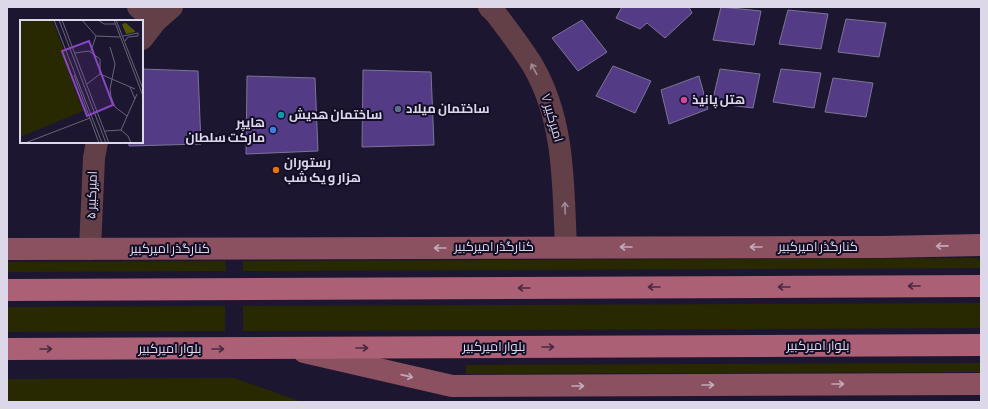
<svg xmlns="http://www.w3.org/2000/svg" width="988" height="409" font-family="'Sofia Sans Condensed',Cairo,sans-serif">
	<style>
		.green { fill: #292901 }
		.building { fill: #533c85; stroke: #7b7494 }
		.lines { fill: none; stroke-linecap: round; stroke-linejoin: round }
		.street { stroke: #633f48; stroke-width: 22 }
		.secondary { stroke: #8c5161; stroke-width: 22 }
		.primary { stroke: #ab6075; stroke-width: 22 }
		.oneway { stroke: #a08c99 }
		.oneway2 { stroke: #c0a9ba }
		.oneway3 { stroke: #492a42 }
		.hotel-dot { fill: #d1479c; stroke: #140d26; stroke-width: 1.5 }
		.service-dot { fill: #5c6f8a; stroke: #140d26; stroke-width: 1.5 }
		.culture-dot { fill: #0f9aa8; stroke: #140d26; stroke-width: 1.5 }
		.shop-dot { fill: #3f7fe0; stroke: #140d26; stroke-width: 1.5 }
		.food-dot { fill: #e8710a; stroke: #140d26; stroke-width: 1.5 }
		.labels { text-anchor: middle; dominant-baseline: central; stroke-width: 4; stroke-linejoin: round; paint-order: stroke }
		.poi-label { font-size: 13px; font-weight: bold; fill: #dcd8ea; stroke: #140d26; text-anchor: start }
		.street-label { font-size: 13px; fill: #dcd8ea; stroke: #140d26 }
		.inset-road { fill: none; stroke: #69647a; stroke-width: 1 }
		.view { fill: #8a46c5; fill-opacity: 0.15; stroke: #8a46c5; stroke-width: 2 }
		.inset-edge { fill: none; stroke: #dcd8ea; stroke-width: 2 }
	</style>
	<rect width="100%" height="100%" fill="#1d1630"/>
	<!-- green -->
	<g class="green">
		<polygon points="977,258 981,261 981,268 243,271 243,261"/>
		<polygon points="225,261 226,271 7,272 7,262"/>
		<polygon points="981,303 981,328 243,331 243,306"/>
		<polygon points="225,306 225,331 7,332 7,307"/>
		<polygon points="981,363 981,372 466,374 466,365"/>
		<polygon points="234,378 302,402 7,402 7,379"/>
	</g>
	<!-- building -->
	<g class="building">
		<polygon points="622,7 689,7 692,13 665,38 647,23 640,29 616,18"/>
		<polygon points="721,7 761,11 754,45 713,40"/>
		<polygon points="788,10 828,14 821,49 779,44"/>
		<polygon points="846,19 886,23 879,57 838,52"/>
		<polygon points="582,20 607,52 578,71 552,38"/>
		<polygon points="613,66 651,81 635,113 596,96"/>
		<polygon points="142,69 198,71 201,144 129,146 129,142 142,142"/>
		<polygon points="720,69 760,74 753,108 712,103"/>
		<polygon points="781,69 821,73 814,108 773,102"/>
		<polygon points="363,70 431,72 434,145 362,147"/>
		<polygon points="247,76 315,78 318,151 246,154"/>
		<polygon points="699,76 708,109 669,124 661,90"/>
		<polygon points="833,78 873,83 866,117 825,112"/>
	</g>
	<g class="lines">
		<!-- street -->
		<g class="street">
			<polyline points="138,7 156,21"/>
			<path d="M489,7L496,14C509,31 522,48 533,66C565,121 563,185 566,247"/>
			<polyline points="142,39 156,21 172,7"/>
			<polyline points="90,249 94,158 97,142"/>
		</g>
		<!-- secondary -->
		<g class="secondary">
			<polyline points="7,249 882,247 981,245"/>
			<polyline points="304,352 452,386 981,384"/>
		</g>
		<!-- primary -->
		<g class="primary">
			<polyline points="7,290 981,286"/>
			<polyline points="7,349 981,345"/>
		</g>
	</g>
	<!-- one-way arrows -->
	<defs><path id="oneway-shaft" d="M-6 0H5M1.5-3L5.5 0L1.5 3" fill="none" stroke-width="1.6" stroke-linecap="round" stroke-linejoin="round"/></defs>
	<g class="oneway">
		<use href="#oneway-shaft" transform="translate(534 69) rotate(-118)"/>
		<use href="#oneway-shaft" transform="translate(565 208) rotate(-92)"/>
	</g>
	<g class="oneway2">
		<use href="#oneway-shaft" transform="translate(942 246) rotate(179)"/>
		<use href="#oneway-shaft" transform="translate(626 247) rotate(180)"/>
		<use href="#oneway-shaft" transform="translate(756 247) rotate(180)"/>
		<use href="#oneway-shaft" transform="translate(440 248) rotate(180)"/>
		<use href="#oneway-shaft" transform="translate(407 376) rotate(13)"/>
		<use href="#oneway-shaft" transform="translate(838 384)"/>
		<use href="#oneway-shaft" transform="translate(708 385)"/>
		<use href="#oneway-shaft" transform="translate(578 386)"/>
	</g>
	<g class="oneway3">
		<use href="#oneway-shaft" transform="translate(914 286) rotate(180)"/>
		<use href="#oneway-shaft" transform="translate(654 287) rotate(180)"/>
		<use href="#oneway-shaft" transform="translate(784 287) rotate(180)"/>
		<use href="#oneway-shaft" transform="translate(524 288) rotate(180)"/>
		<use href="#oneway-shaft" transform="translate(548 347)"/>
		<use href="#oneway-shaft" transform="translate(362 348)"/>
		<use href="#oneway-shaft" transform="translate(46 349)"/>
		<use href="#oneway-shaft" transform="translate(218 349)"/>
	</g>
	<!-- markers -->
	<circle class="hotel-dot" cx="684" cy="100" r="4"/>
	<circle class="service-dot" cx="398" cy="109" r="4"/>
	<circle class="culture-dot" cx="281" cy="115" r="4"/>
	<circle class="shop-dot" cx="273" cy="130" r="4"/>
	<circle class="food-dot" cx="276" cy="170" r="4"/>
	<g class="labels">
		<!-- poi labels -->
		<g class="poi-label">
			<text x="692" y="100">هتل پانیذ</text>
			<text x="406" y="109">ساختمان میلاد</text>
			<text x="289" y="115">ساختمان هدیش</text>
			<text x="265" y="123" text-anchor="end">هایپر<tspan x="265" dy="15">مارکت سلطان</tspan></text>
			<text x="284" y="163">رستوران<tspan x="284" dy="15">هزار و یک شب</tspan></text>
		</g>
		<!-- street labels -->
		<g class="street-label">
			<text transform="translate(552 118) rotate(74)">امیرکبیر ۷</text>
			<text transform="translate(92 195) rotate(-88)">امیرکبیر ۵</text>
			<text x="494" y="247">کنارگذر امیرکبیر</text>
			<text x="818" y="247">کنارگذر امیرکبیر</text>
			<text x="170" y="249">کنارگذر امیرکبیر</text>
			<text x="818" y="346">بلوار امیرکبیر</text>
			<text x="494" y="347">بلوار امیرکبیر</text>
			<text x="170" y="349">بلوار امیرکبیر</text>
		</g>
	</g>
	<!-- overview -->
	<g transform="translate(20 20)">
		<rect width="123" height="123" fill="#1d1630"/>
		<path d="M0,0H32L50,45L49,54L63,91L0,117Z" fill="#292901"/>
		<path d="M106,3L115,11V12L106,14L102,4Z" fill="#555603"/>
		<path class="inset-road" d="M34,0L82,123M39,0L86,123M42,0L89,123M62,0L76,16L100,17M78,0L84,4H95M94,0L123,76M96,0L123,69M103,16L118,13V16L108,17L105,21M90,27L95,44L90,69L91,77L95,87L107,96M71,31L76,16M55,33L69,31L80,39V54L67,64M80,54L115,69M54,55L79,123M110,67L115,79M101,110L117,74M85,111L101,110L108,116L111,123M5,123L70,98"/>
		<path class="view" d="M69,21L93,85L67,96L42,31Z"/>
		<rect width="123" height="123" class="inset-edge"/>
	</g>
	<!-- border -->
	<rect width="988" height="409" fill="none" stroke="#dcd8ea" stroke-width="16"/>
</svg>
